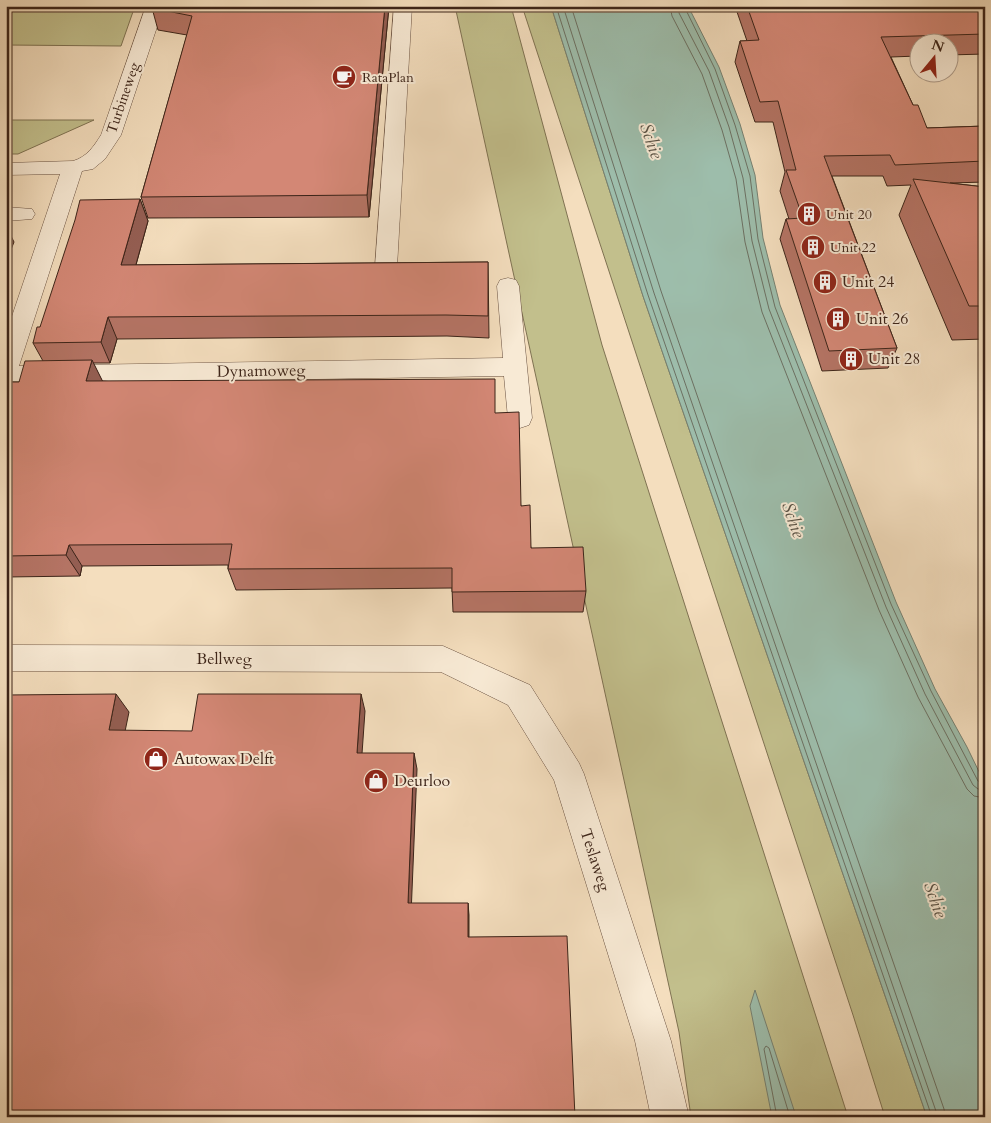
<svg xmlns="http://www.w3.org/2000/svg" width="991" height="1123" font-family="Cardo,serif">
	<style>
		.green { fill: #c2bf8c; stroke: #7f7252 }
		.water { fill: #9dbdab; stroke: #768071 }
		.lines { fill: none; stroke-linecap: round; stroke-linejoin: round }
		.shore { stroke: #6c7062; stroke-width: 1 }
		.minor-casing { stroke: #6a5242; stroke-width: 1 }
		.minor { fill: #f8ead5; fill-rule: evenodd }
		.wall { fill: #b57465; stroke: #3c2419 }
		.shaded-wall { fill: #945e52; stroke: #3c2419 }
		.building { fill: #d38775; stroke: #3c2419 }
		.labels { text-anchor: middle; dominant-baseline: central; stroke-width: 4; stroke-linejoin: round; paint-order: stroke }
		.far-poi-label { font-size: 14px; fill: #3c2419; stroke: #f8ead5; text-anchor: start }
		.far-street-label { font-size: 14px; fill: #3c2419; stroke: #f8ead5 }
		.poi-label { font-size: 16px; fill: #3c2419; stroke: #f8ead5; text-anchor: start }
		.street-label { font-size: 16px; fill: #3c2419; stroke: #f8ead5 }
		.water-label { font-size: 18px; font-style: italic; fill: #595245; stroke: #f8ead5 }
	</style>
	<rect width="100%" height="100%" fill="#f4debe"/>
	<filter id="stains"><feTurbulence type="fractalNoise" baseFrequency=".004" numOctaves="4"/><feColorMatrix values="0 0 0 0 .2 0 0 0 0 .09 0 0 0 0 .02 0 0 0 .5 -.17"/></filter>
	<radialGradient id="worn" r=".72"><stop offset=".6" stop-color="#630" stop-opacity="0"/><stop offset="1" stop-color="#630" stop-opacity=".3"/></radialGradient>
	<!-- green -->
	<g class="green">
		<polygon points="12,6 135,6 121,46 6,45 6,17"/>
		<polygon points="455,6 511,6 602,345 848,1117 691,1117 679,1032"/>
		<polygon points="522,6 551,6 643,296 927,1117 885,1117 853,1015"/>
		<polygon points="6,120 94,120 18,154 6,154"/>
	</g>
	<!-- water -->
	<g class="water">
		<polygon points="551,6 688,6 719,67 740,124 755,175 763,238 780,305 896,602 935,689 967,747 985,784 985,1117 927,1117 643,296"/>
		<polygon points="755,990 794,1110 796,1117 772,1117 750,1006"/>
	</g>
	<g class="lines">
		<!-- shore -->
		<g class="shore">
			<polyline points="556,6 648,295 932,1117"/>
			<polyline points="563,6 654,293 938,1117"/>
			<polyline points="571,6 661,291 944,1109 945,1117"/>
			<polyline points="670,6 672,16 702,74 722,130 736,179 745,242 762,312 879,610 918,697 967,789 974,796 985,798"/>
			<polyline points="678,6 679,13 709,71 729,127 743,178 752,241 769,309 886,607 925,694 973,785 978,789 985,790"/>
			<polyline points="684,6 715,69 735,125 750,176 758,239 775,307 891,604 931,691 978,781 985,784"/>
			<polyline points="777,1117 764,1049 766,1046 769,1048 790,1117"/>
		</g>
		<!-- minor casing -->
		<g class="minor-casing">
			<g id="minor">
				<path d="M146,6H164L121,135L105,159L93,169L82,171L19,366L503,358L497,286L500,280L508,278L516,280L519,286L532,418L529,425L520,428L511,425L508,418L504,376L6,384V334L60,174L6,175V163L73,161C87,157 94,146 101,135Z"/>
				<polygon points="394,6 412,6 397,267 394,272 386,275 378,272 375,267"/>
				<polygon points="6,207 32,209 35,214 32,219 6,221"/>
				<polygon points="6,645 443,646 530,685 579,763 584,774 671,1041 689,1117 651,1117 635,1041 554,780 508,705 441,672 6,671"/>
			</g>
		</g>
		<!-- minor -->
		<use href="#minor" class="minor"/>
	</g>
	<!-- wall -->
	<g class="wall">
		<polygon points="153,6 389,6 369,217 148,218 141,197 187,35 158,30 152,8"/>
		<polygon points="735,6 984,6 985,7 985,54 948,55 948,42 918,42 918,56 891,57 913,105 927,128 985,126 985,182 950,183 985,187 985,339 952,340 899,215 911,185 887,186 883,176 832,176 897,348 888,368 822,371 780,239 786,219 789,219 780,191 785,172 773,122 755,122 735,62 740,41 747,41"/>
		<polygon points="140,199 148,221 136,265 488,262 489,338 447,336 117,339 110,363 93,363 102,381 495,413 521,506 531,548 586,591 583,612 453,612 452,588 236,590 228,569 228,565 82,566 80,576 6,577 6,382 19,382 43,361 33,343 40,327"/>
	</g>
	<!-- shaded-wall -->
	<g class="shaded-wall">
		<polygon points="385,6 389,6 369,217 367,195"/>
		<polygon points="140,199 148,221 130,286 121,265"/>
		<polygon points="6,226 14,242 6,262"/>
		<polygon points="108,317 117,339 110,363 101,342"/>
		<polygon points="92,360 104,384 86,381"/>
		<polygon points="69,545 82,566 80,576 66,555"/>
		<polygon points="116,694 129,712 122,746 109,730"/>
		<polygon points="361,694 365,711 361,768 357,753"/>
		<polygon points="414,753 417,769 411,915 408,903"/>
		<polygon points="468,903 469,915 469,947 468,937"/>
	</g>
	<!-- building -->
	<g class="building">
		<polygon points="153,6 385,6 367,195 141,197 192,16 152,8"/>
		<polygon points="747,6 984,6 985,7 985,34 881,37 913,105 918,105 927,128 985,126 985,161 895,165 890,155 824,156 897,348 829,351 786,219 803,218 786,170 796,170 778,101 760,102 740,41 759,40"/>
		<polygon points="913,179 985,187 985,306 969,306"/>
		<polygon points="140,199 121,265 488,262 488,316 446,315 108,317 101,342 33,343 37,327 40,327 75,220 80,200"/>
		<polygon points="92,360 86,381 495,379 495,413 519,412 521,506 530,505 531,548 583,547 586,591 452,592 452,568 228,569 232,544 69,545 66,555 6,556 6,382 19,382 25,361"/>
		<polygon points="116,694 109,730 192,731 198,694 361,694 357,753 414,753 408,903 468,903 468,937 567,936 575,1117 6,1117 6,695"/>
	</g>
	<!-- icons -->
	<defs>
		<g id="cafe-disc" transform="scale(1.25)"><circle r="9.5" fill="#8f2418" stroke="#f8ead5"/><path d="M-5.5-4.5H6V0H3Q3 3.5 0 3.5H-2.5Q-5.5 3.5-5.5 0ZM3-3.2v2h1.7v-2ZM-6 4.5H4V6H-6Z" fill="#fff"/></g>
		<g id="building-disc" transform="scale(1.25)"><circle r="9.5" fill="#8f2418" stroke="#f8ead5"/><path d="M-4-6H4V6H1V3H-1V6H-4ZM-2.5-4.3h1.7v1.8h-1.7ZM.8-4.3h1.7v1.8H.8ZM-2.5-1h1.7V.8h-1.7ZM.8-1h1.7V.8H.8Z" fill="#fff"/></g>
		<g id="shop-disc" transform="scale(1.25)"><circle r="9.5" fill="#8f2418" stroke="#f8ead5"/><path d="M-5-2.5h2.3a2.7 3.5 0 0 1 5.4 0H5L5.5 6h-11ZM-1.5-2.5h3a1.5 2.3 0 0 0-3 0Z" fill="#fff"/></g>
	</defs>
	<g fill-rule="evenodd">
		<use href="#cafe-disc" x="344" y="77"/>
		<use href="#building-disc" x="809" y="214"/>
		<use href="#building-disc" x="813" y="247"/>
		<use href="#building-disc" x="825" y="282"/>
		<use href="#building-disc" x="838" y="319"/>
		<use href="#building-disc" x="851" y="359"/>
		<use href="#shop-disc" x="156" y="759"/>
		<use href="#shop-disc" x="376" y="781"/>
	</g>
	<g class="labels">
		<!-- far-poi labels -->
		<g class="far-poi-label">
			<text x="362" y="77">RataPlan</text>
			<text x="826" y="214">Unit 20</text>
			<text x="830" y="247">Unit 22</text>
		</g>
		<!-- far-street labels -->
		<g class="far-street-label">
			<text transform="translate(123 98) rotate(-71)">Turbineweg</text>
		</g>
		<!-- poi labels -->
		<g class="poi-label">
			<text x="842" y="282">Unit 24</text>
			<text x="856" y="319">Unit 26</text>
			<text x="868" y="359">Unit 28</text>
			<text x="174" y="759">Autowax Delft</text>
			<text x="394" y="781">Deurloo</text>
		</g>
		<!-- street labels -->
		<g class="street-label">
			<text transform="translate(261 371) rotate(-1)">Dynamoweg</text>
			<text x="224" y="659">Bellweg</text>
			<text transform="translate(595 860) rotate(72)">Teslaweg</text>
		</g>
		<!-- water labels -->
		<g class="water-label">
			<text transform="translate(651 141) rotate(70)">Schie</text>
			<text transform="translate(793 520) rotate(70)">Schie</text>
			<text transform="translate(935 900) rotate(70)">Schie</text>
		</g>
	</g>
	<!-- margin -->
	<rect width="991" height="1123" fill="none" stroke="#f4debe" stroke-width="25"/>
	<rect x="8" y="8" width="976" height="1108" fill="none" stroke="#3c2419" stroke-width="2.5"/>
	<rect x="12" y="12" width="966" height="1098" fill="none" stroke="#3c2419"/>
	<!-- north arrow -->
	<g transform="translate(934 58) rotate(18)"><circle r="24" fill="#f8ead5" stroke="#ad9b8a"/>
	<path d="M0-4L9 19L0 12L-9 19Z" fill="#8f2418"/>
	<text y="-8" font-size="14" font-weight="bold" text-anchor="middle" fill="#3c2419">N</text>
	</g>
	<rect width="100%" height="100%" filter="url(#stains)"/>
	<rect width="100%" height="100%" fill="url(#worn)"/>
</svg>
